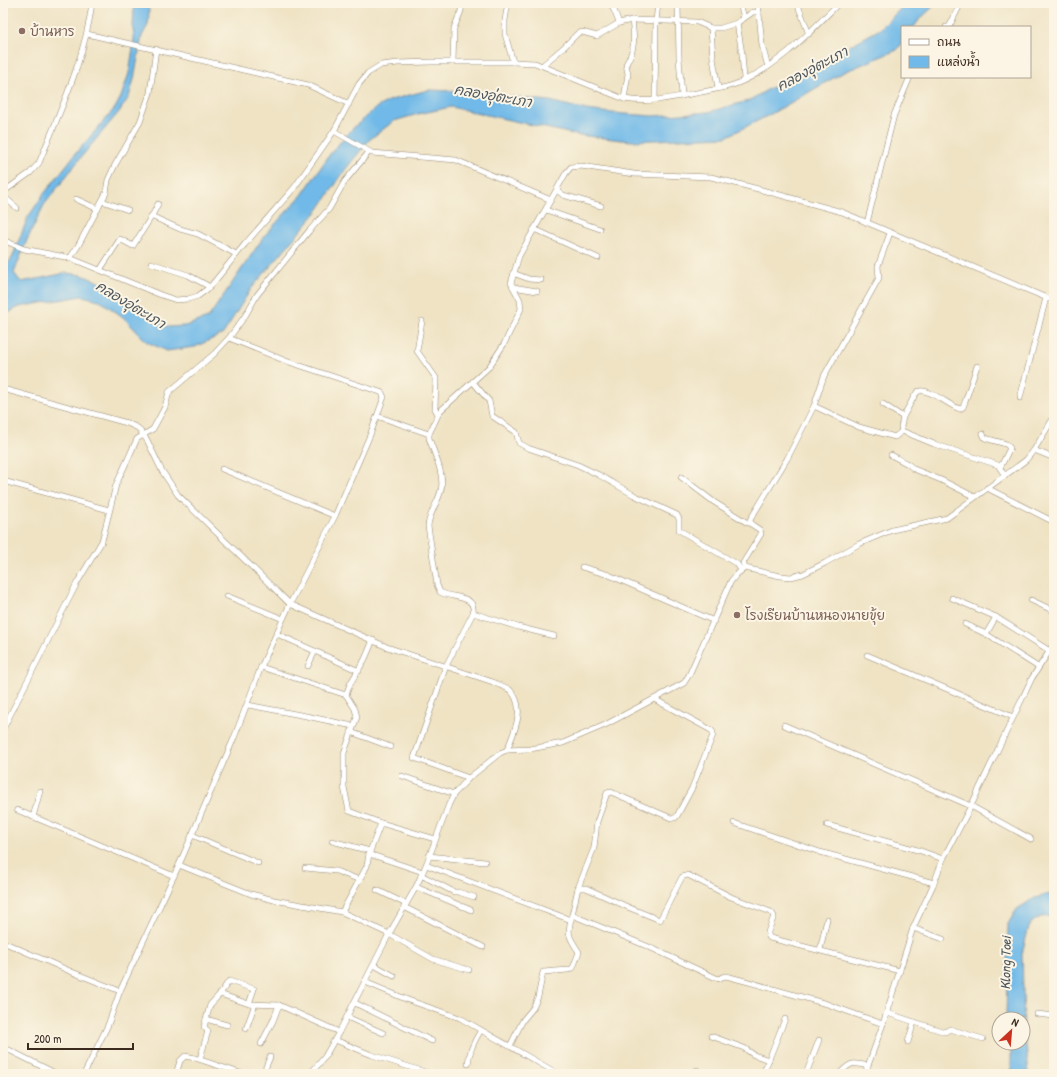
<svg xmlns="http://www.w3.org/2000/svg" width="1057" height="1077" font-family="'Patrick Hand','Playpen Sans Thai',sans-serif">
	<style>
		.water { fill: #70b9e8; stroke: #567283 }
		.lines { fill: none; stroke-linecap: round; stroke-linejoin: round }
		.minor-casing { stroke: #958671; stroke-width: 6 }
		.minor { stroke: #fff; stroke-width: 5 }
		.education-dot { fill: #8d6e63; stroke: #fcf5e5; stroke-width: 1.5 }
		.labels { text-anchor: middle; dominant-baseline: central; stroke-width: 4; stroke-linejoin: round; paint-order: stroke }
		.education-label { font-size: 13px; fill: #785e54; stroke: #fcf5e5; text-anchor: start }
		.water-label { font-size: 14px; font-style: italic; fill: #4b555b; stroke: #fcf5e5 }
	</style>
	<rect width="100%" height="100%" fill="#fcf5e5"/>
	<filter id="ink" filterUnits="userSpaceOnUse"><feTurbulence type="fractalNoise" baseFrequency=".025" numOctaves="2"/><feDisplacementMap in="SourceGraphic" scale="8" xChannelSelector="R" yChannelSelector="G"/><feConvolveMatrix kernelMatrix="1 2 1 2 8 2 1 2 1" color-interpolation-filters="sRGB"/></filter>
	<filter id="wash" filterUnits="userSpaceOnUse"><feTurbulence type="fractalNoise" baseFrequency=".012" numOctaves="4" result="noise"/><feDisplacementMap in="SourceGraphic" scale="16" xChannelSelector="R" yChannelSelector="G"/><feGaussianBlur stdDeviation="0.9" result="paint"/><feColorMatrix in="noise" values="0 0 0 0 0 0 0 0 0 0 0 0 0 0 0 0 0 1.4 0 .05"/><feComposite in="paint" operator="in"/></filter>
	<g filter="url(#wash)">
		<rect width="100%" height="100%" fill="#efe3c4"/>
		<!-- water -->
		<g class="water">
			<polygon points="134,3 148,3 149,12 148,25 142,36 134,79 129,97 119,112 82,156 44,205 27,240 14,273 21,282 66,273 82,275 111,287 137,310 168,327 185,326 208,318 265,235 302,195 330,154 351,130 377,107 391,100 428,90 454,91 550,101 586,110 612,113 653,116 708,112 748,101 788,78 840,51 880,29 906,3 937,3 919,20 914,27 902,27 902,43 897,50 844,72 771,114 726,137 631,141 577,135 451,107 418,114 394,121 369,140 345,170 319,209 251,289 223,334 195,347 167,351 147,342 123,317 99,300 82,296 19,307 3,316 3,269 12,258 28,217 43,195 76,153 115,108 121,97 129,73 132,54 134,39 133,28"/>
			<polygon points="1054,893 1054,916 1041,917 1030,923 1022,953 1024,1025 1029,1074 1011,1074 1011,1053 1007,1043 1023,1043 1023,1019 1006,1019 1008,924 1017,909 1035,898"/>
		</g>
	</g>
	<g filter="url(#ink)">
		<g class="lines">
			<!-- minor casing -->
			<g class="minor-casing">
				<g id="minor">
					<polyline points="508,3 505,20 505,34 513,62"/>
					<polyline points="609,3 614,10 619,23"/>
					<polyline points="678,3 679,58 682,96"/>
					<polyline points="740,3 744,18"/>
					<polyline points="758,3 762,45 768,67"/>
					<polyline points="797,3 809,34"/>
					<polyline points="737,23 742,54 744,79"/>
					<polyline points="946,27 949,27 961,3"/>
					<polyline points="711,28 713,58 718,88"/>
					<polyline points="87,34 308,85 349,104"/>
					<polyline points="453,62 454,28 461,11 462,3"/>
					<polyline points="543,65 563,48 577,34 582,32 597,36 619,23 632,20 697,22 711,28 721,28 737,23 753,12 759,12"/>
					<path d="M624,99L628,74L626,64C636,48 634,37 632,20"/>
					<polyline points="655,100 656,21 658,3"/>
					<polyline points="334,131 372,153 456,160 551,200"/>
					<polyline points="557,190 563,195 601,206"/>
					<path d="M3,192L30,173L39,163C60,111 85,59 92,3"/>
					<polyline points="3,196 17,208"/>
					<polyline points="76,199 98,209"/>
					<polyline points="102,201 128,210"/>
					<polyline points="546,210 600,229"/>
					<polyline points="151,216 180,229 198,234 236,254"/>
					<polyline points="867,223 894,115 910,77"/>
					<polyline points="534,229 598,258"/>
					<path d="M3,240L24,249L70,258L161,295L176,300L188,299L198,296L210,287L245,244L294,188L334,131L359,84L368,73L381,65L398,63L431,62H513L535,63L624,99C648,103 667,99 691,94C705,91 722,89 736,84C779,66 807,35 839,3"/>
					<polyline points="70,258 78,246 106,193 108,180 115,165 140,122 150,93 156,49"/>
					<polyline points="151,263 188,275 210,287"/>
					<polyline points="100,270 120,239 133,246 153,214 158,204"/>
					<polyline points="513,273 529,279 541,280"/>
					<polyline points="513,287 537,291"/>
					<polyline points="422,321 417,351 436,378 435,409 438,414"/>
					<polyline points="229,338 286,361 380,392 382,393 384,397 377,416"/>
					<polyline points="473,382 489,401 492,416 516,432 519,443 528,448 578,465 599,475 634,495 677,515 679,519 679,530 737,564 741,570"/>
					<path d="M3,389L127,423L138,428L147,440L162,471L178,495L290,604L387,647L493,682C498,685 506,687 510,690C527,707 514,732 507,750L500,753L469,778L454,794L449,804L426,865L416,887L389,934L339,1032L324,1058L310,1074"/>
					<polyline points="1020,398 1046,298"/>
					<polyline points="883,404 903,417 901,427 902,431"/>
					<polyline points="814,406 859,427 895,437 902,431 934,444 998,465 1005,476"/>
					<path d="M903,417L915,395C917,393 917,391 920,391C930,389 950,406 960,409L963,407L965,402L977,366"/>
					<polyline points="983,434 985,438 1006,444 1010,448 1000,468"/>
					<polyline points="1034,450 1054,458"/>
					<polyline points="891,455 908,464 914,469 941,480 975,497"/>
					<polyline points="681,477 714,502 746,522 751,524"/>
					<polyline points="3,481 109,510"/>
					<polyline points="987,488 1054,522"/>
					<polyline points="335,516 370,435 377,416 429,434"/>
					<polyline points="582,567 609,575 714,621"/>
					<polyline points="745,568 743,563 761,534 760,530 751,524 750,520 787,459 814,406 824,376 879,278 878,266 890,233"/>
					<polyline points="227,596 283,619"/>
					<polyline points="952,598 996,617 1050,651"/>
					<polyline points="1031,600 1054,611"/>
					<polyline points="473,613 518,627 554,636"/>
					<polyline points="965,624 986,634 1038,667"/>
					<polyline points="277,634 359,671"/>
					<polyline points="986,634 996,617"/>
					<polyline points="373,640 365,659 350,684 346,695 355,709 357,717 344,753 344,787 349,811 381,823 435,839"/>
					<polyline points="867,655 1013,717"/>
					<polyline points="308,666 315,651"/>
					<polyline points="261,667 346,695"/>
					<polyline points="248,705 306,716 353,726"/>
					<polyline points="784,725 971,806 1031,839"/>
					<polyline points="3,729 77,583 102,541 116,485 137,439 153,429 165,407 169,392 214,354 229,338 245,316 257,295 309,231 329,209 345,181 369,152"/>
					<polyline points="351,732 391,747"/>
					<polyline points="507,750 530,749 563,743 605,725 684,683 689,675 731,581 737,574 745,568 780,576 791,577 803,574 825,563 859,544 892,530 947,518 1026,460 1034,450 1054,417"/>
					<polyline points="402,776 454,794"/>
					<path d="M469,778L414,758L446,666L473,613C476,594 452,599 440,592L437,585L428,526C429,513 438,503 441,490C445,475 434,453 429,438V434L440,411L489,367L504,344L521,309L520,300L511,283L519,256L566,173L571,167L581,166L634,174L711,177L762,190L842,212L1054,301"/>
					<polyline points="17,810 174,876"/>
					<polyline points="33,817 40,791"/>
					<polyline points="381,823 369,854 367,866 342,912 389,934 433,959 469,970"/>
					<polyline points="734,823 820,852 934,883"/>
					<polyline points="827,825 921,851 943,859"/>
					<polyline points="192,835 258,863"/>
					<polyline points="332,841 370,851"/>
					<polyline points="369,854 423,872"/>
					<polyline points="429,856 485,862"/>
					<polyline points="179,865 251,894 274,900 342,912"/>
					<polyline points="426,865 571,920"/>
					<polyline points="305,868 336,871 360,880"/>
					<polyline points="421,875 454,892 458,892 474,897"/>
					<polyline points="416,887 471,910"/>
					<polyline points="578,888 594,848 597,822 607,793 611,792 671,818 675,818 677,816 692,788 713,735 713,732 711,730 654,699"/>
					<polyline points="377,890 406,904"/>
					<polyline points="404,907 483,947"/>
					<polyline points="572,915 578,888 586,888 630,908 660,920 682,877 688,875 731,897 771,912 774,916 768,932 768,935 770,938 900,971"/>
					<polyline points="913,928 943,939"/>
					<polyline points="3,942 72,972 120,991"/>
					<polyline points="820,950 827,919"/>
					<polyline points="374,965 394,976"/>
					<polyline points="365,982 408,1000 460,1018 555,1072 553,1074"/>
					<polyline points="220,994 229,981 254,989 249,1004"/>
					<polyline points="355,1003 432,1041"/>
					<polyline points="887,1013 945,1032 950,1029 983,1039"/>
					<polyline points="1037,1014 1054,1016"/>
					<polyline points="347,1017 383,1033"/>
					<polyline points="206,1019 227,1025"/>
					<polyline points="246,1029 255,1004"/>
					<polyline points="711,1036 744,1048 754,1055 769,1060"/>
					<polyline points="335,1040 372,1055 428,1073"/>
					<polyline points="908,1042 914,1022"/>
					<polyline points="261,1044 273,1021 279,1005"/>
					<path d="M510,1046L523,1020L533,1008L538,997L543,972L568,970L573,968L579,952C568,936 567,934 572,915L649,947L716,978L719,979L722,977L726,976L745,981L827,1004L883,1024"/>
					<polyline points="3,1047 57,1074"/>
					<polyline points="200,1059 208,1031 204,1027 210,1005 220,994 249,1004 279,1005 339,1032"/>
					<path d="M468,1064C469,1051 474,1041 481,1030"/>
					<path d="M840,1073C851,1062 853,1062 868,1066"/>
					<polyline points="84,1074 108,1025 120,991 179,865 234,738 261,667 290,604 335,516 222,469"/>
					<polyline points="176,1074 180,1061 185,1056 195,1058 243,1074"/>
					<polyline points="263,1074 270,1057"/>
					<polyline points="696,1074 697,1070"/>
					<polyline points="763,1074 785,1019"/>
					<polyline points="806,1074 819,1040"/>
					<polyline points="865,1074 883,1024 913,928 934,883 943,859 971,806 1032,678 1054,644"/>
				</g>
			</g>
			<!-- minor -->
			<use href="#minor" class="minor"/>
		</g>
	</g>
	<!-- markers -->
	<g class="education-dot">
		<circle cx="22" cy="31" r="4"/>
		<circle cx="737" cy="615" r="4"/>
	</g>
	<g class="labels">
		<!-- education labels -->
		<g class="education-label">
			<text x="30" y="31">บ้านหาร</text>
			<text x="745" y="615">โรงเรียนบ้านหนองนายขุ้ย</text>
		</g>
		<!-- water labels -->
		<g class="water-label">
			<text transform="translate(812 68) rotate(-28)">คลองอุ่ตะเภา</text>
			<text transform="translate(493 95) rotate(10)">คลองอุ่ตะเภา</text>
			<text transform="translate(131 304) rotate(31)">คลองอุ่ตะเภา</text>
			<text transform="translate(1005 963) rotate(-89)">Klong Toei</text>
		</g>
	</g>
	<!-- margin -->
	<rect width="1057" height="1077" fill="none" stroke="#fcf5e5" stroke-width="16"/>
	<!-- legend -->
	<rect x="901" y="26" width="130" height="52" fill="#fcf5e5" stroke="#afa495"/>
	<rect x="909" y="39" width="20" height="6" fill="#ffffff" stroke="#afa495"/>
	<text x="937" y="46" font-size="12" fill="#3b2a1e">ถนน</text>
	<rect x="909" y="56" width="20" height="12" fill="#70b9e8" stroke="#afa495"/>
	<text x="937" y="66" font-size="12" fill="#3b2a1e">แหล่งน้ำ</text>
	<!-- north arrow -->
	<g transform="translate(1011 1031) rotate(26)"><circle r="19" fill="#fcf5e5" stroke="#afa495"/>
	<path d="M0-3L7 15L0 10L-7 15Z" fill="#c8321e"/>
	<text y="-6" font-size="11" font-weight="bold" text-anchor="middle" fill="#3b2a1e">N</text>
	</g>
	<!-- scale -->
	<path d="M28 1043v6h105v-6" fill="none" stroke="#3b2a1e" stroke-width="2"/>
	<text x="34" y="1043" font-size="12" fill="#3b2a1e" stroke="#fcf5e5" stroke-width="3" paint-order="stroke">200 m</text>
</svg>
